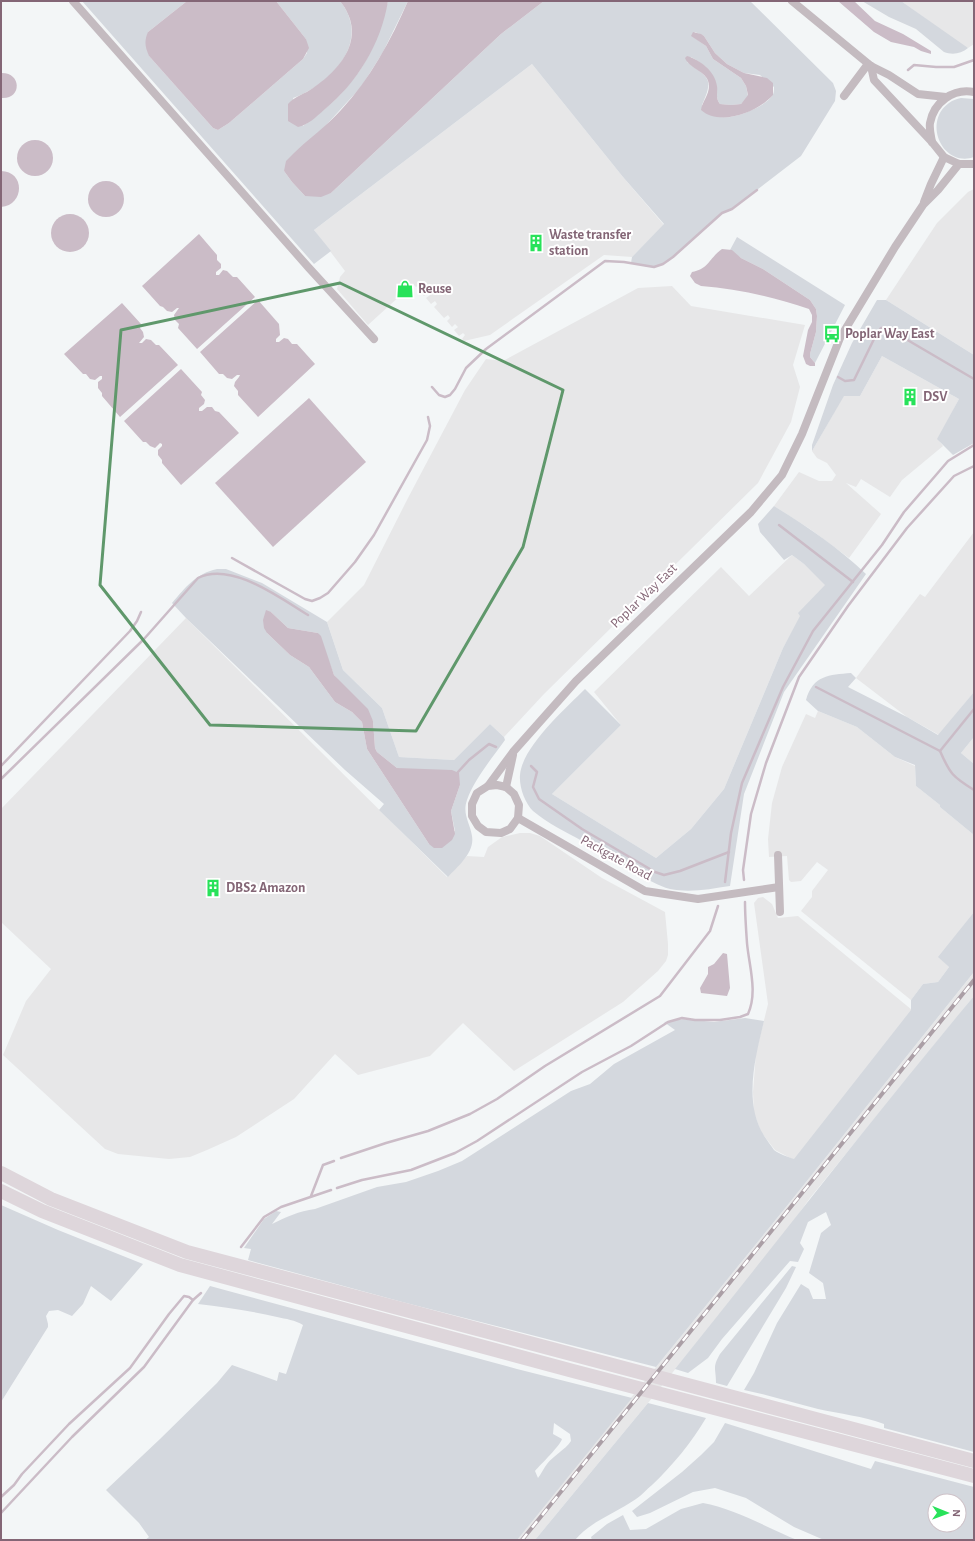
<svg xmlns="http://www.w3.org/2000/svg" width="975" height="1541" font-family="'Alegreya Sans',sans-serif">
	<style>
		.built { fill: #e7e7e8 }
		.green { fill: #d4d8de; fill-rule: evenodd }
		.water { fill: #cbbcc7 }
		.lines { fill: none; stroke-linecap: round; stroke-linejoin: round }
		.stream { stroke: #cbbcc7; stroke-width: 2.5 }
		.minor { stroke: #c4bbc0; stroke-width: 8 }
		.motorway { stroke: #ded6db; stroke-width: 14 }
		.rail-casing { stroke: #ab9fa6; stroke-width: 4 }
		.rail { stroke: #fff; stroke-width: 2.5; stroke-dasharray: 8; stroke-linecap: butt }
		.marked { fill: none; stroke: #5f986b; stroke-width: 3; stroke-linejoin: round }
		.labels { text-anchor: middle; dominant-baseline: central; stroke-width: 4; stroke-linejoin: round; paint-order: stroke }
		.poi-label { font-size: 14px; font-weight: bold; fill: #846676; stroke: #fff; text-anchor: start }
		.street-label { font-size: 14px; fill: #846676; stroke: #fff }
	</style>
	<rect width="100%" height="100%" fill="#f3f6f7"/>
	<!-- built -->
	<g class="built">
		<polygon points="901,1 974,1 974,44 968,48 965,47"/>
		<polygon points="532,64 623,177 664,225 632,257 604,255 490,335 464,341 462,339 465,335 463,333 459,336 454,330 458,327 455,324 452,327 447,321 450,318 448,315 444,318 434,307 437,304 435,301 431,304 426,298 430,295 427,293 424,296 418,290 424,285 422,282 416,287 413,284 368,325 337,289 340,277 345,271 314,230"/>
		<polygon points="974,189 974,355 886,300 937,223 968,192"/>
		<polygon points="672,286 691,306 805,325 793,365 800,387 791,422 758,483 544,694 504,737 490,724 454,760 399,757 382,708 343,670 327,622 364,585 408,498 465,390 486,359 503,361 638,288"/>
		<polygon points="882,356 959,399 938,439 943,446 902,480 890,497 861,479 856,487 846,483 881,514 849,558 810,529 774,506 799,472 819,481 832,481 836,475 827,463 817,458 812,451 844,395 860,396"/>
		<polygon points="974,532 974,692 939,735 907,717 856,678 920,594 925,597"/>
		<polygon points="792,555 804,564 826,585 799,613 801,616 783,648 724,789 691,829 656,858 552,794 621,725 594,692 721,567 749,596"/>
		<polygon points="186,618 447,877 467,856 484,857 488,847 502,837 520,833 530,833 540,836 602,878 665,912 668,944 668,955 666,961 658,971 623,1002 514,1071 463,1023 430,1056 358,1075 335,1054 294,1099 236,1137 207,1150 190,1157 169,1159 118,1154 105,1149 3,1055 26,1001 51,969 1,922 1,809"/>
		<polygon points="818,711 857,727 895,757 915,766 916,786 940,805 940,807 974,835 974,912 939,957 949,967 938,982 923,984 911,1000 801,911 812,897 812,891 828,870 817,862 801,881 791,882 789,880 787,856 769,857 768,839 772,803 782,767 806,714 815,718"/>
		<polygon points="974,737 974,764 961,753"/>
		<polygon points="763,897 772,904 778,918 798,916 912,1010 794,1160 775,1150 761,1132 754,1113 753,1092 756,1053 768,1004 754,903 758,898"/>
		<polygon points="974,972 974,996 810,1198 785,1233 648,1403 535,1540 517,1540 538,1512 782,1212"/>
	</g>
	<!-- green -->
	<g class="green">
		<path d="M82,1H187L148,32L149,56L213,128L218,130L229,123L303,59L307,53L306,39L276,1H340C372,41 332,84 293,98L303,126C340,100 368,69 381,25C383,17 386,9 388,1H408L383,52L361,87L284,171L292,182L305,196L331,193L501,34L544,1H750L833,83L836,91L835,101L801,156L732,209L722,213C708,225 671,264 655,267C648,268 638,264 631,263L632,257L664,224L623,177L532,64L314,230L331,251L314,264ZM695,32L704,36L715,53L727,64L744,73L760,75L774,87C774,91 774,93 772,96C765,107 729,122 717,116C712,114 706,109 702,105C714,78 709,78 687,62L691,57C704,64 715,73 717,89C717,94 716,99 720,104L731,105L741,104L748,96L746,86L741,78L713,59L706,46L692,36Z"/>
		<path d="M862,1H901L968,48C961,54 952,55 944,52L916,29L889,17Z"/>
		<path d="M961,98L974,99V157C943,168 922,122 949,103C953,100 957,99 961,98Z"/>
		<polygon points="737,237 845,305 815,363 810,357 810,354 816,332 817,316 816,309 810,300 763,269 741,258 730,250"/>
		<polygon points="877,300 886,300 974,355 974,443 953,455 937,439 959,399 882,356 860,396 844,396 812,451 812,445 833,385 852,343"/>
		<path d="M774,506C806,526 838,547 866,574L784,692L744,794L730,886C710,889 690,893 670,889C658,886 648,879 637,874C619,863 601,852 582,841C566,832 547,823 533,811C525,803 519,787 520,775C522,747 566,708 585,689L621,725L552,794L656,858L691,829L724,789L783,648L800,616L798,613L825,585L804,564L792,555L784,560L760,532L758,524Z"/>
		<path d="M217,569H226L262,583L327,622L343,670L382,708L399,757L454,760L490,724L504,737L505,740C492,758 474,780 467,800C462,814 470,823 472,836C475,853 457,867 448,877L379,810L384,804L345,770L186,618L172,603C186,587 195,574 217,569ZM271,612L288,628L318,633L334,675L373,721L375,748L377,752L397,768L460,785L451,811L455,831L429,844L367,749L362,722L352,712L335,702L309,667L290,655L267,633Z"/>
		<path d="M851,673L856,678L848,687L907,717L938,735L974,692V737L961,753L974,764V835L940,807V805L916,786L915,765L895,757L857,727L818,711L806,700C813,675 829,675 851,673Z"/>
		<path d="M974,912V972L782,1212L656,1367L406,1303L248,1260L251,1249L244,1248L264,1219L276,1211L281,1212L272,1224C286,1217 299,1211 315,1209L377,1187L406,1182L438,1171L462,1161L571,1091L590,1084L614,1064L675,1030L664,1022L684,1019L714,1022L745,1018L764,1021C755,1059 742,1106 767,1140C769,1143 772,1147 774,1150C779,1154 788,1157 794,1159L911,1010V1000L923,984L938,982L949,967L938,957Z"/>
		<path d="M974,996V1452L884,1428V1424C863,1416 840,1414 818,1409C793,1403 769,1395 744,1390L754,1373L777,1323L801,1284L809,1289L813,1299H826L823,1283L809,1273L821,1233L831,1225L826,1212L808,1222L800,1243L804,1249L798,1262L790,1261L722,1339L708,1358L688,1373L675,1369C775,1245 872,1118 974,996Z"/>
		<polygon points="1,1205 58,1230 143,1264 111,1301 91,1286 83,1304 72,1316 58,1310 49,1311 46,1316 48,1324 48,1327 1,1402"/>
		<path d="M792,1266L796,1267L786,1288L727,1386L716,1383C716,1368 712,1368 720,1354Z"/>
		<path d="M210,1286L517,1369L632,1398L517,1540H145L149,1537L139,1523L106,1490L160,1439L217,1383L232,1365L277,1381L279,1372L286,1374L303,1325C295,1320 286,1319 277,1317C251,1311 224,1307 198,1304ZM554,1423L570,1434L571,1441C565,1450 554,1455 547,1464C544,1468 541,1474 538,1478L535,1471C541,1464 560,1446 562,1439L553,1434Z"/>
		<path d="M648,1403L706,1418C691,1443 673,1465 652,1485C647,1489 642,1495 636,1499C616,1513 591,1521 575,1540H535Z"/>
		<path d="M725,1423L871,1469L875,1461L974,1487V1540H895L889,1539L824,1540L794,1527L746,1498L715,1488L693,1492L650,1513L637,1517L632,1511L682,1472L701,1455L714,1442ZM935,1501H959V1525H935Z"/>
		<path d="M703,1503C733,1508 768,1528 797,1540H592L591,1537L607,1524L623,1515L630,1530L646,1529L681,1509Z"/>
	</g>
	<!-- water -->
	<g class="water">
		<path d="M187,1H276L306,39L309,48L303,59L229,123L218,130L213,128L149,56C145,47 144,41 148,32Z"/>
		<path d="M340,1H388C381,44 357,83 324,110C316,117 308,125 298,127L288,121V104C295,96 305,94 313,88C344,67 367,35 340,1Z"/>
		<path d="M408,1H544L501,34L331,193L321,197L305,196L292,182L284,171L286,161L293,154C308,139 327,126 341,110C370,79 391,40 408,1Z"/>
		<polygon points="838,1 854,1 875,21 903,34 931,51 931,54 921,51 914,47 891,42 874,32"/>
		<path d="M693,32L701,34L704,36L715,53L727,64L744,73L767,78L773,83V95C758,112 720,127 701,110C702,102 709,95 709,86C709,71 690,70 685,58L687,56C700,60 715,71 717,86C718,92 715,98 720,104L731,105L741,104L748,95L746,86L741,78L713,59L706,46L691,36Z"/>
		<path d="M1,73C22,72 22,100 1,98Z"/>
		<circle cx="35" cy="158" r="18"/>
		<path d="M1,171C25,171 25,205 1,207Z"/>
		<circle cx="106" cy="199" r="18"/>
		<circle cx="70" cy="233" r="19"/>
		<polygon points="199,234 217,255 217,260 221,264 221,268 216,272 216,275 219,275 223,270 227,271 233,277 237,277 255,297 197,349 178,328 179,324 175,320 174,315 179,308 177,308 172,312 167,311 163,307 160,306 142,286"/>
		<path d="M722,249L732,250L741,258L763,269L810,300L816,309L817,316L816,332L810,354V357L815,363V366H810L806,364L803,356L808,330L812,322V315L809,309C775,297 737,289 701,286L695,283L690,276L692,272C709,269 709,258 722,249Z"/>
		<polygon points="258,300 279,324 280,335 276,339 276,342 279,342 284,338 288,339 292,344 297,344 315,364 258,417 238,395 238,391 234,386 235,382 239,377 240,375 237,375 232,379 227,378 223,374 219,374 200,352"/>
		<polygon points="122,303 141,324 140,328 143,332 144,337 139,343 142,343 146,339 151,340 156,345 159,345 178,365 120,417 102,396 102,393 98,388 98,382 102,379 102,376 100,376 95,380 90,379 86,374 83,374 64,354"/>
		<polygon points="181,369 202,392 201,395 205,400 204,404 199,408 199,411 202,411 207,407 212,407 215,411 219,412 239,433 181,485 162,463 162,460 158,455 158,450 162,446 162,444 160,443 155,448 150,446 146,442 143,442 124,421"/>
		<polygon points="309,398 366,462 273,547 215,483"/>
		<polygon points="266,610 271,612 288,628 318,633 321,636 334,675 368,709 373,721 375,748 377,752 397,768 452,770 459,773 460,785 451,811 455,834 452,840 442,848 434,848 429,844 367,749 362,722 352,712 335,702 309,667 290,655 267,633 264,628 263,620"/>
		<polygon points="723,953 727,954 730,988 727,996 701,993 700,988 708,974 708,967 714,964"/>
	</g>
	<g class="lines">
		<!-- stream -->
		<g class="stream">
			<polyline points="908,70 914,65 936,67 954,67 974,60"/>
			<polyline points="838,377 845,381 854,380 875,337 881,328 887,328 974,379"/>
			<polyline points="432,387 439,395 445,397 450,395 455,389 466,368 486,349 605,261 624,262 654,267 663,264 673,257 722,213 732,209 757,190"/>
			<polyline points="779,525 853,582"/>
			<polyline points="232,558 305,599 312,601 320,598 328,593 355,562 374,535 427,440 430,426 428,417"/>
			<path d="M816,687L940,751C950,774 953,777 974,790"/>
			<polyline points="940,751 974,709"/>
			<polyline points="1,766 130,631 137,621 141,612"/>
			<polyline points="531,766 537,772 533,787 539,799 582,829 655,872 664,875 680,871 729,852"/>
			<polyline points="458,772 469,760 489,744 496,747"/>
			<path d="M1,779L144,639L198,578C231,561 280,598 308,615"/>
			<polyline points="744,880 743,870 751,814 766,763 799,677 848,606 907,528 954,476 974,466"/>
			<polyline points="725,882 731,833 742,783 783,687 813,631 882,545 904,512 936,475 948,461 974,445"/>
			<polyline points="341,1158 386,1143 428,1131 470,1114 497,1099 545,1066 660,996 710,931 718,906"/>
			<path d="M337,1188L362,1180L411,1170L455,1153L477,1141L582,1072L631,1046L668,1022L682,1018L695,1020H720L740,1017L748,1014C758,992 749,966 747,943C746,929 745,915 745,902"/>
			<polyline points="311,1196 323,1165 334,1161"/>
			<polyline points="241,1247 264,1217 281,1207 331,1190"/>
			<polyline points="1,1497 14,1485 22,1474 69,1424 130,1368 169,1314 184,1296 189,1297 193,1300"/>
			<polyline points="1,1513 72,1437 144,1367 193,1300 201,1293"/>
		</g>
		<!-- minor -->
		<g class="minor">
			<polyline points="73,1 309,268 374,339"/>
			<polyline points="792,1 871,66 889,75 918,94 946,97"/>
			<polyline points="871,66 874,80 932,142 944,157 959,164 974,164"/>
			<polyline points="844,96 868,64"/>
			<path d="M932,142C931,136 929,129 930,123C934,102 953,88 974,92"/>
			<polyline points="924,202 931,184 944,157"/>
			<polyline points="488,786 497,785 506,787 514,794 519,805 518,818 510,829 501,833 486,832 478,826 472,816 472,804 477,793 488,786 513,752 576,681 751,512 782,475 802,434 840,338 895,247 923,205 938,190 959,164"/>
			<polyline points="506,787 513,755"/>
			<polyline points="518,818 645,891 698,899 779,887"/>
			<polyline points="778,855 780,912"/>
		</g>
		<!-- motorway -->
		<g class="motorway">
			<polyline points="1,1173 51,1199 187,1252 974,1461"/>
			<polyline points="1,1191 42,1211 180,1265 573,1371 974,1476"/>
		</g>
		<!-- rail casing -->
		<g class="rail-casing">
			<polyline id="rail" points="522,1540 974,980"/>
		</g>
		<!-- rail -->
		<use href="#rail" class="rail"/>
	</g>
	<!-- marked area -->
	<path class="marked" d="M340,283L563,390L523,547L416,731L210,725L100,585L121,330Z"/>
	<!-- icons -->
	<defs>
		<g id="building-bare" transform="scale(1.38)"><path d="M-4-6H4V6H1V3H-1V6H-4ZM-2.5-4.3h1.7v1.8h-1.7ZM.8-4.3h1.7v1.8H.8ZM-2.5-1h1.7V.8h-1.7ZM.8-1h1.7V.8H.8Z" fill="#28e25a" stroke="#fff" stroke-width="2.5" paint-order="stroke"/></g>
		<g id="shop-bare" transform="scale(1.38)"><path d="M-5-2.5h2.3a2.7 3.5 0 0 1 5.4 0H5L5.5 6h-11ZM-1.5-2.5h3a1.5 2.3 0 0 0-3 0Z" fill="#28e25a" stroke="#fff" stroke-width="2.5" paint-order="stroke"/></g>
		<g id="bus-bare" transform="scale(1.38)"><path d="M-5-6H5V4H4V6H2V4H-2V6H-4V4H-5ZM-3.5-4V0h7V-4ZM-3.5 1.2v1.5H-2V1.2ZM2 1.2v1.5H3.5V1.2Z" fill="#28e25a" stroke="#fff" stroke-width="2.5" paint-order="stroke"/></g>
	</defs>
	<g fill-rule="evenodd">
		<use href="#building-bare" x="536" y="243"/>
		<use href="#shop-bare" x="405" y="289"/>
		<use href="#bus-bare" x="832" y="334"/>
		<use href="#building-bare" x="910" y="397"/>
		<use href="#building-bare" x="213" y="888"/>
	</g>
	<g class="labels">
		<!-- poi labels -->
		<g class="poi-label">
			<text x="549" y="235">Waste transfer<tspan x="549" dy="16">station</tspan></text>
			<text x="418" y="289">Reuse</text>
			<text x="845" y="334">Poplar Way East</text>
			<text x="923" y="397">DSV</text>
			<text x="226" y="888">DBS2 Amazon</text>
		</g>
		<!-- street labels -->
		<g class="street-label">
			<text transform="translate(644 596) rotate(-44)">Poplar Way East</text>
			<text transform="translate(616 858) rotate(29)">Packgate Road</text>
		</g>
	</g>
	<!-- border -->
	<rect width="975" height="1541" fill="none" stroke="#846676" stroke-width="4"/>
	<!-- north arrow -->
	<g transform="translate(947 1513) rotate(91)"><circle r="19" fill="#ffffff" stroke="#cec2c8"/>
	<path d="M0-3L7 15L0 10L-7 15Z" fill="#28e25a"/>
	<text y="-6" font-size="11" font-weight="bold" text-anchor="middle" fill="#846676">N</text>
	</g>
</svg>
